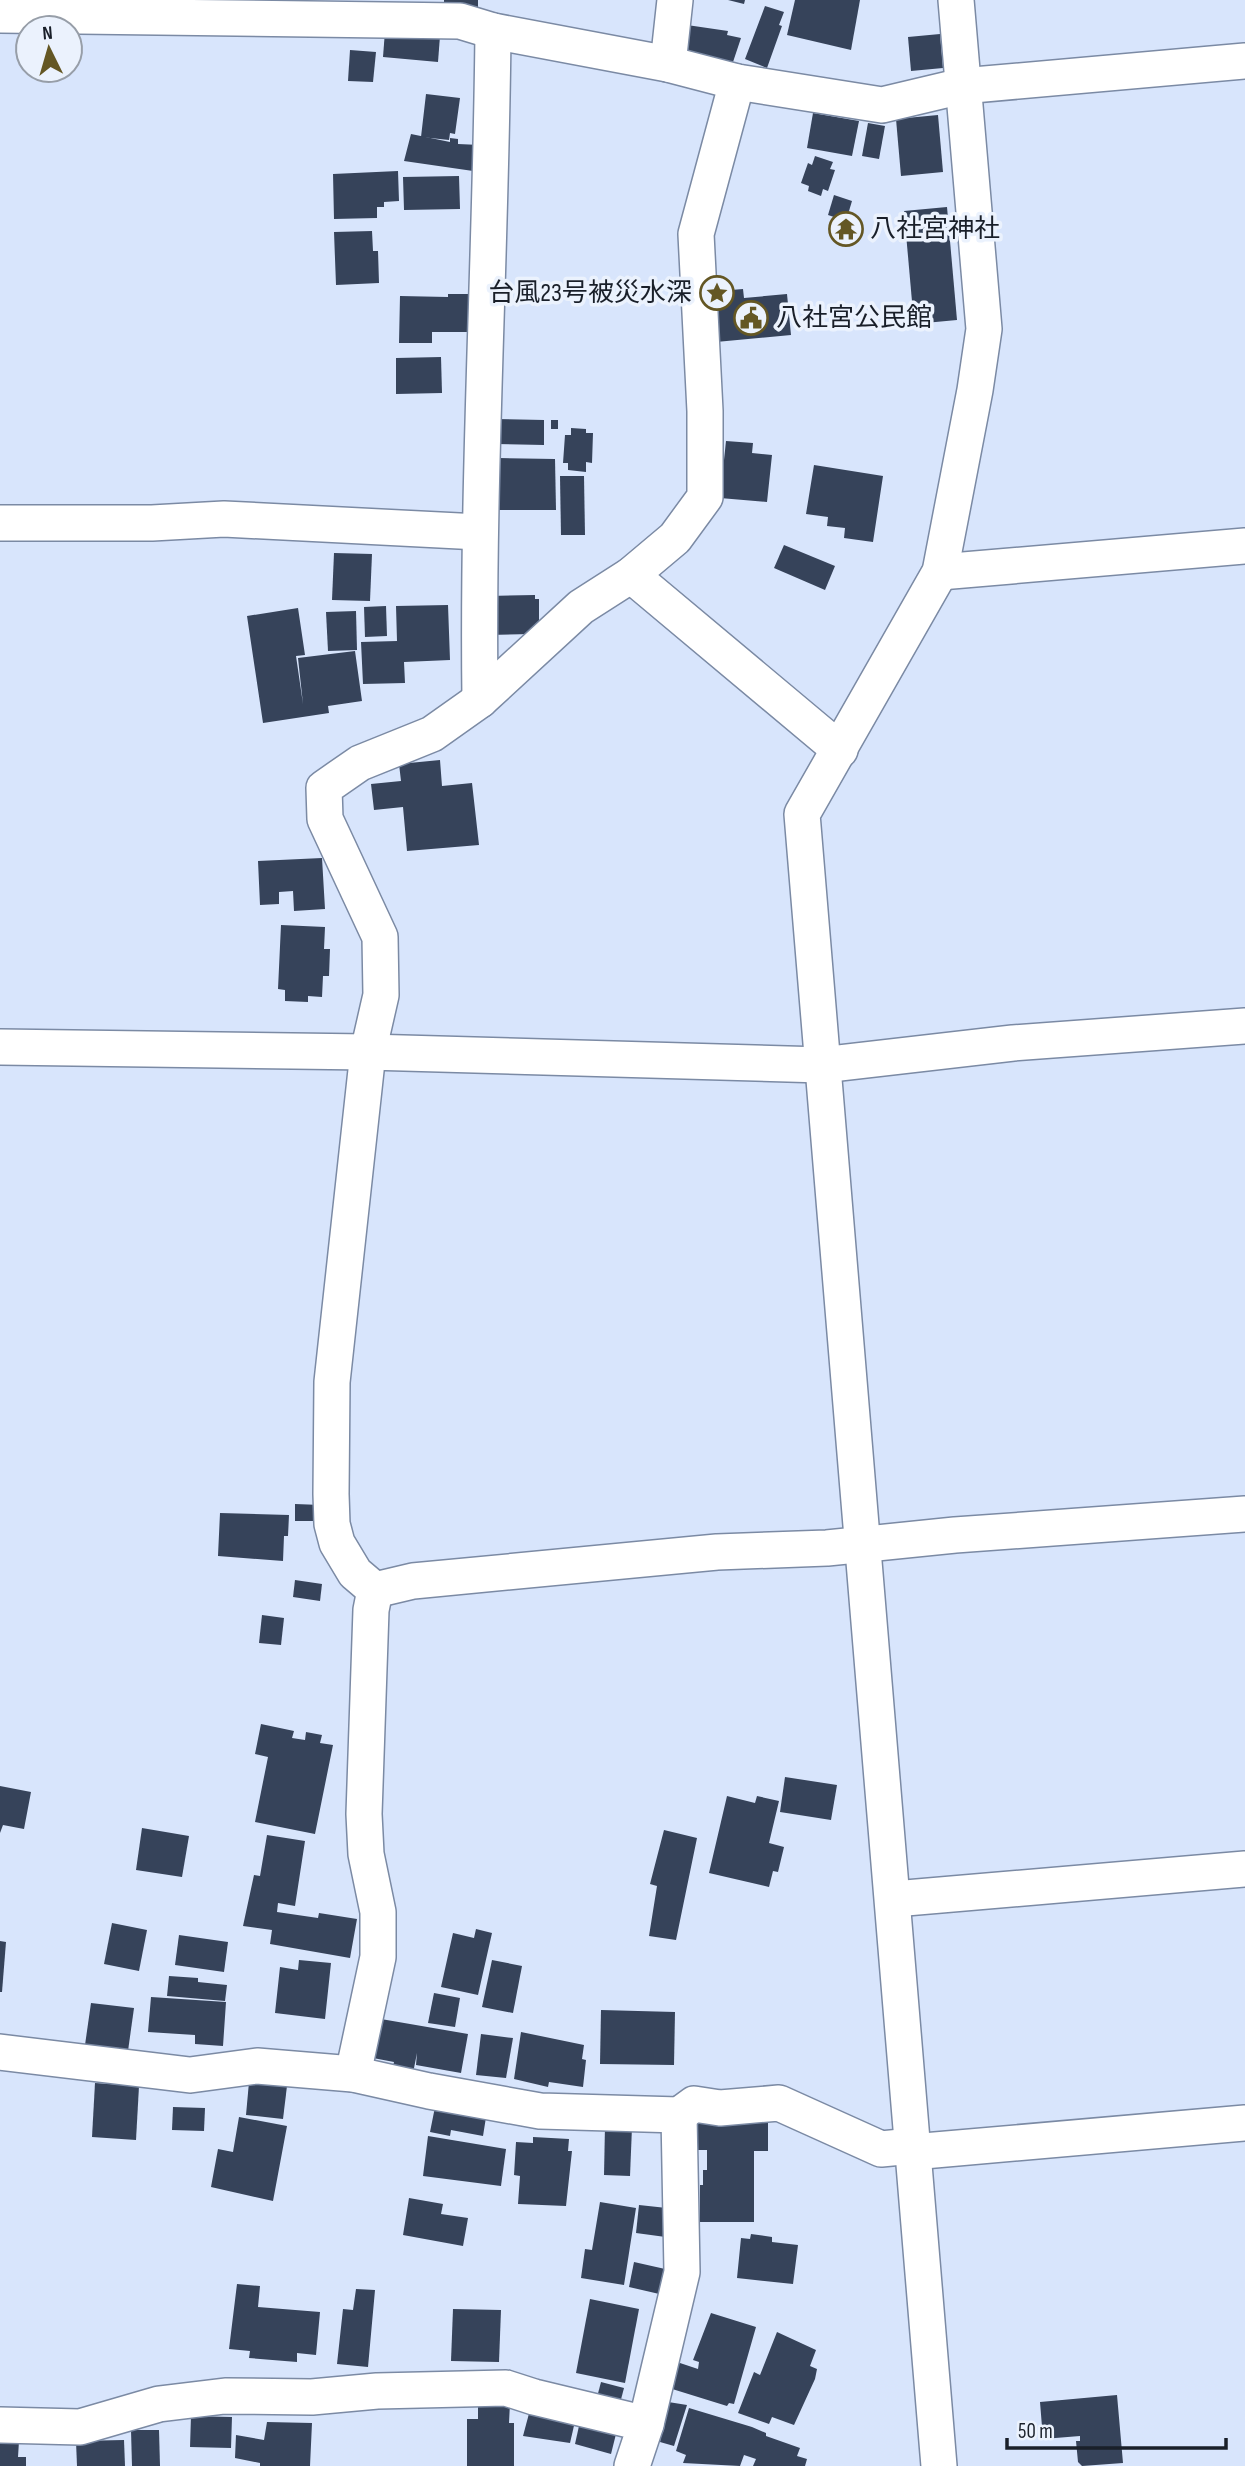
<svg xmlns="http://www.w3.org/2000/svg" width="1245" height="2466" font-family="'Sofia Sans Condensed','Noto Sans JP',sans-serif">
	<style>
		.building { fill: #36435a }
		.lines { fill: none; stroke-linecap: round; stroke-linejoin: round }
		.street-casing { stroke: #7b8aa4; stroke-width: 38 }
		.street { stroke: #fff; stroke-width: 35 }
		.labels { text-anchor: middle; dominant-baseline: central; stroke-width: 7; stroke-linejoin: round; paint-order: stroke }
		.poi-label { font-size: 26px; fill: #191f29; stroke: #ebf2fd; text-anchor: start }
	</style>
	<rect width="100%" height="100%" fill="#d8e5fc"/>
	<!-- building -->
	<g class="building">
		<rect x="444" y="0" width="34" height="7"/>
		<polygon points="728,0 745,0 744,4"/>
		<polygon points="795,0 860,0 851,50 787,35"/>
		<polygon points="765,6 784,12 779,25 782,26 767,68 745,59"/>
		<polygon points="687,25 728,31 727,35 741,38 732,65 682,54"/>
		<polygon points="385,31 440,36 438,62 383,57"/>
		<polygon points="940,34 943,68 911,71 908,37"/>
		<polygon points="350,50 376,52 373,82 348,81"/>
		<polygon points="426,94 460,98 455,134 450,133 449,140 421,137"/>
		<polygon points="813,113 859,121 852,156 807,148"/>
		<polygon points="938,115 943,172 901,176 896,119"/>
		<polygon points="868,123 885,126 879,159 862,156"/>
		<polygon points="411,134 450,142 450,138 458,139 458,144 480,145 480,172 404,161"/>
		<polygon points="815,156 833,162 830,169 835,170 828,191 823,189 821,196 808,191 809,186 801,183 808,163 812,165"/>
		<polygon points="398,171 399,201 384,202 384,207 377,207 377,218 334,219 333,174"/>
		<polygon points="459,176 460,209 404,210 403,177"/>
		<polygon points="834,195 852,201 846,221 828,215"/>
		<polygon points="947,207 957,320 914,324 904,211"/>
		<polygon points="372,231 373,251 378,251 379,283 336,285 334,232"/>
		<polygon points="743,289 744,298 787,294 791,335 716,342 712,301 720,300 719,291"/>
		<polygon points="448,294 477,294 476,332 432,332 432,343 399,343 400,296 448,297"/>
		<polygon points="441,357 442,393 396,394 396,358"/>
		<polygon points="495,419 544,420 544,445 494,444"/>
		<rect x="551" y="420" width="7" height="9"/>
		<polygon points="571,428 586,429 586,433 593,433 592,463 586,462 586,472 568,470 568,463 563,463 565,435 571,435"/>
		<polygon points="726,441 753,443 752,453 772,455 767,502 720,498"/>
		<polygon points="499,458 555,459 556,510 498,510"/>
		<polygon points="814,465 883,476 873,542 844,538 845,528 827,526 828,517 806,514"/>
		<polygon points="560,476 584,476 585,535 561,535"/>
		<polygon points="784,545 835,566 825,590 774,568"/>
		<polygon points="334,553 372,554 370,601 332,600"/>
		<polygon points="535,595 535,599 539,599 539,628 532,634 488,635 488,596"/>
		<polygon points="448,605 450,660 404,662 405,683 363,684 361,642 397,641 396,606"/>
		<polygon points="386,606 387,636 365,637 364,607"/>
		<polygon points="298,608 305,655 296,656 303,704 298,658 355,651 362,701 328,706 329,713 263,723 247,616"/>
		<polygon points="356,611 357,650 328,651 326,612"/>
		<polygon points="440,760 442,786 472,783 479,845 407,851 403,807 374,810 371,784 401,781 399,764"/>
		<polygon points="322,858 325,909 294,911 293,891 279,892 279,904 260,905 258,861"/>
		<polygon points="281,925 325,927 324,949 330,949 329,976 323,976 322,997 308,996 308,1002 285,1001 285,990 278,989"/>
		<polygon points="295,1504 321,1505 321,1521 295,1521"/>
		<polygon points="220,1513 289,1515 288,1536 284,1536 283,1561 218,1556"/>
		<polygon points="295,1580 322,1584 320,1601 293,1597"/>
		<polygon points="262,1615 284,1618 281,1645 259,1643"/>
		<polygon points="261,1724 294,1731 292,1738 305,1740 306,1732 322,1735 320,1743 333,1745 315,1834 255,1822 268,1757 255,1754"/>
		<polygon points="785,1777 837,1785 831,1820 780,1812"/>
		<polygon points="0,1786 31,1792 24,1829 3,1825 0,1833"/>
		<polygon points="727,1796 755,1803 757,1796 779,1801 769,1843 784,1847 778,1872 773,1871 769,1887 709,1873"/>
		<polygon points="142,1828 189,1836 182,1877 136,1870"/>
		<polygon points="664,1830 697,1838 676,1940 649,1936 657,1886 650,1884"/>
		<polygon points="267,1835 305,1841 295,1906 278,1903 277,1912 318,1918 319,1913 357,1919 350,1958 270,1944 272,1930 243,1926 254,1875 260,1876"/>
		<polygon points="112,1923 147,1930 139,1971 104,1964"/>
		<polygon points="476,1929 492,1933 478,1995 441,1987 453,1933 474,1938"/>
		<polygon points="179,1935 228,1942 224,1972 175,1965"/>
		<polygon points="0,1941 6,1942 2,1992 0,1992"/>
		<polygon points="299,1960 331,1963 325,2019 275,2013 280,1967 298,1970"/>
		<polygon points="492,1960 522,1966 513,2013 482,2007"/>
		<polygon points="169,1976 198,1978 198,1982 227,1985 225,2001 167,1996"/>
		<polygon points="434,1993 460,1998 455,2027 428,2023"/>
		<polygon points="151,1997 226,2002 223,2046 195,2044 195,2035 148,2032"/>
		<polygon points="91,2003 134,2008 128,2051 85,2045"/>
		<polygon points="601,2010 675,2012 674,2065 600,2064"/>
		<polygon points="381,2019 468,2034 461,2073 416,2065 417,2053 412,2078 391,2074 394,2062 373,2058"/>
		<polygon points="521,2032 584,2045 582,2059 586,2060 583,2087 549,2082 548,2087 514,2079"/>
		<polygon points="481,2034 513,2038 506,2078 476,2075"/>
		<polygon points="249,2082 287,2086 283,2119 246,2115"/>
		<polygon points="95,2083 139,2086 136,2140 92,2137"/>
		<polygon points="436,2102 487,2111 483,2136 451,2130 450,2136 430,2132"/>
		<polygon points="173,2107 205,2108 204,2131 172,2130"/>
		<polygon points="239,2117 287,2126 273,2201 211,2187 218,2149 233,2152"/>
		<polygon points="768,2118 768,2151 754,2151 754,2222 700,2222 700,2185 703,2185 703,2170 707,2170 707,2150 695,2150 695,2123 751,2123"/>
		<polygon points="605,2126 632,2127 630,2176 604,2175"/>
		<polygon points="428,2136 506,2149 501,2186 423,2176"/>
		<polygon points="533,2137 569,2139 568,2151 572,2151 566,2206 518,2204 520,2176 514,2175 516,2142 533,2143"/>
		<polygon points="409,2198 443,2204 441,2214 468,2218 463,2246 403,2235"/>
		<polygon points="600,2202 636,2208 624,2285 581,2278 585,2249 592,2250"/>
		<polygon points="639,2205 676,2209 673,2238 636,2233"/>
		<polygon points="751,2234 772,2237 772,2242 798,2245 793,2284 737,2278 741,2238 750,2239"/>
		<polygon points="634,2262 674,2271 668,2296 629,2287"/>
		<polygon points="237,2284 260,2286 258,2307 320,2312 316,2355 297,2353 297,2362 249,2358 250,2351 229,2349"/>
		<polygon points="356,2289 375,2290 368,2367 337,2364 343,2309 353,2310"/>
		<polygon points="590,2299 639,2309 625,2383 576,2373"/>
		<polygon points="453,2309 501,2310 499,2362 451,2361"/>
		<polygon points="711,2313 756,2327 734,2404 729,2403 727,2406 669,2388 677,2362 698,2369 699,2362 693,2360"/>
		<polygon points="777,2332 816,2350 810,2366 817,2369 815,2379 794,2425 772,2417 769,2424 738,2413 754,2372 760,2375"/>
		<polygon points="601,2382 624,2388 619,2407 596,2401"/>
		<polygon points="1117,2395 1123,2463 1082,2466 1078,2462 1076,2441 1080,2441 1080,2436 1043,2439 1040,2402"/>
		<polygon points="662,2401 687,2405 674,2446 660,2442 662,2432 654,2430"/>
		<polygon points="510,2403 509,2423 514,2423 514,2466 467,2466 467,2419 478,2419 478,2405"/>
		<polygon points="531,2406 576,2417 570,2443 523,2436"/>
		<polygon points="689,2408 752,2427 766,2433 766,2436 800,2448 797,2456 807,2459 805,2466 753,2466 756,2459 744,2455 740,2466 683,2463 686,2455 676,2451"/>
		<polygon points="191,2416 232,2417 231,2448 190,2447"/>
		<polygon points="581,2417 618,2426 611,2454 575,2444"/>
		<polygon points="267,2422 312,2423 310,2466 260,2466 260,2463 235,2458 236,2435 264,2440"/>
		<polygon points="131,2430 159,2430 160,2466 132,2466"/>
		<polygon points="0,2439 19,2441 18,2457 26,2457 26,2466 0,2466"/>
		<polygon points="124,2440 125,2466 77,2466 76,2441"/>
	</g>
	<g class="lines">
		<!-- street casing -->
		<g class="street-casing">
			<g id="street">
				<polyline points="0,15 460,21 493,31 668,64 737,82 882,105 962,86 1245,61"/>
				<polyline points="668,64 675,0"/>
				<polyline points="0,523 152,523 224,519 479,532"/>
				<polyline points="940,572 1245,546"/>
				<polyline points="631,575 840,750"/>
				<path d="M480,700C477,477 491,254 493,31"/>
				<polyline points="0,1047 368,1052 822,1065 1013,1043 1245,1026"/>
				<polyline points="375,1590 355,1573 337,1543 332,1524 331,1494 332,1382 368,1052 381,995 380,937 325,819 324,788 360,763 432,734 480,700 581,607 631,575 675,538 705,497 705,411 696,234 737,82"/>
				<polyline points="375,1590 413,1581 717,1552 827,1548 955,1535 1245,1514"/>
				<polyline points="894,1899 1245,1869"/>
				<polyline points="0,2052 190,2075 257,2066 353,2074 429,2091 540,2111 679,2115 694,2104 720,2108 779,2103 881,2149 912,2146"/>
				<polyline points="353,2074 378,1957 378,1912 366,1854 364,1814 371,1610 375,1590"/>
				<polyline points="912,2152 1245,2123"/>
				<polyline points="646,2424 682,2272 679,2115"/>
				<polyline points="0,2425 80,2427 159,2404 225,2396 312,2397 377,2391 506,2388 534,2397 646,2424 632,2466"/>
				<polyline points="939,2466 802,814 940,572 975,390 984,329 956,0"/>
			</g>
		</g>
		<!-- street -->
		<use href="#street" class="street"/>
	</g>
	<!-- icons -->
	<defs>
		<g id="temple-ring" transform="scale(1.75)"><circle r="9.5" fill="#ebf2fd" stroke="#645724" stroke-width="1.5"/><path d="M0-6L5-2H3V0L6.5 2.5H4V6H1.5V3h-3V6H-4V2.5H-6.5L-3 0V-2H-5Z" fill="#645724"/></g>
		<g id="sight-ring" transform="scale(1.75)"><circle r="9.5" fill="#ebf2fd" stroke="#645724" stroke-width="1.5"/><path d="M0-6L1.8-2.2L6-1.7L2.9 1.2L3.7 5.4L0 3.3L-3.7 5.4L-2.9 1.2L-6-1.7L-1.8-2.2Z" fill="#645724"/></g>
		<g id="civic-ring" transform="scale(1.75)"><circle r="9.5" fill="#ebf2fd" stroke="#645724" stroke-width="1.5"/><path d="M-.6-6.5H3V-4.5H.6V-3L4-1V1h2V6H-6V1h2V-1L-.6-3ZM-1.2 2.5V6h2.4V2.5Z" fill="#645724"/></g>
	</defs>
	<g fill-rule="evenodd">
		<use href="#temple-ring" x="846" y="229"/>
		<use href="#sight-ring" x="717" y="293"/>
		<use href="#civic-ring" x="751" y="318"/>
	</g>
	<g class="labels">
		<!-- poi labels -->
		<g class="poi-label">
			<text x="870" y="229">八社宮神社</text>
			<text x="692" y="293" text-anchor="end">台風23号被災水深</text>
			<text x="776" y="318">八社宮公民館</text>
		</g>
	</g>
	<!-- north arrow -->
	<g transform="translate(49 49) rotate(355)"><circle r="33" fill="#ebf2fd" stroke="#979ea8" stroke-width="2"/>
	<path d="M0-5L12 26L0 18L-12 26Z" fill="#645724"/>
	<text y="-10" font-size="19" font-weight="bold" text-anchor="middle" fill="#191f29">N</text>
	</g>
	<!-- scale -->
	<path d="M1007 2438v10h219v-10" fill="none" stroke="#191f29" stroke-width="3.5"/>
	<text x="1018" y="2438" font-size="21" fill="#191f29" stroke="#ebf2fd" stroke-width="5" paint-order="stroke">50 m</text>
</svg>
